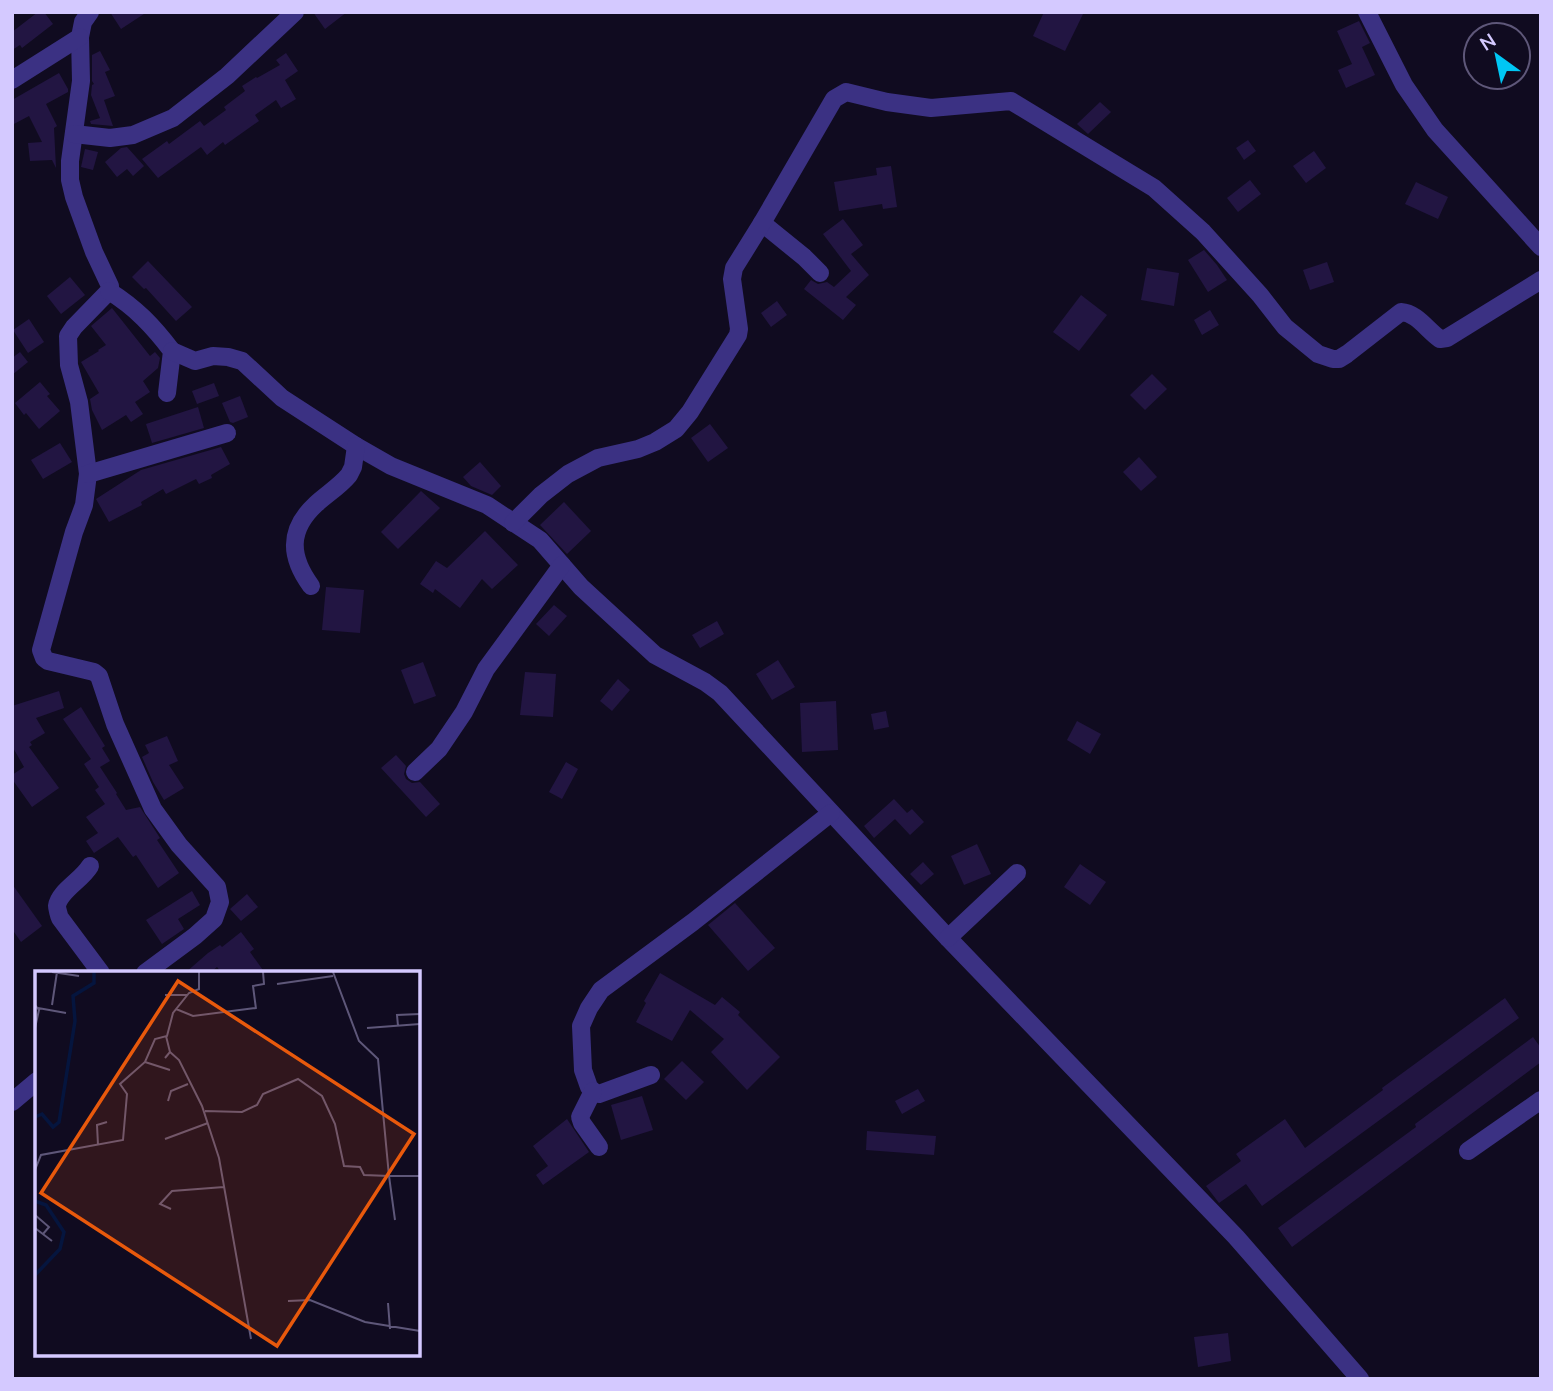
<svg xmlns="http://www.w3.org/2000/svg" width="1553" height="1391" font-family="'Nunito Sans',sans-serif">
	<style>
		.building { fill: #221542 }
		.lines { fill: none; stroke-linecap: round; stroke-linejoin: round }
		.minor { stroke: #3b3183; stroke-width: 18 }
		.inset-river { fill: none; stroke: #05153e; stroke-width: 3.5 }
		.inset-road { fill: none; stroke: #5e5779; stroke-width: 2 }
		.view { fill: #e8590c; fill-opacity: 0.15; stroke: #e8590c; stroke-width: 3.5 }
		.inset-edge { fill: none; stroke: #d4c9ff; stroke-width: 3.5 }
	</style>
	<rect width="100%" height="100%" fill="#100b20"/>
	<!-- building -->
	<g class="building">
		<polygon points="38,12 44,12 53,24 22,48 20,45 12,50 12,32"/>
		<polygon points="110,12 147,12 121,29"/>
		<polygon points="313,12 347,12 325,29"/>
		<polygon points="1044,12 1084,12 1065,51 1033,36"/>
		<polygon points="1359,21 1370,43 1362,47 1375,75 1346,88 1338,70 1352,64 1337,31"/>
		<polygon points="100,51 110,70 105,72 115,96 104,100 113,126 91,124 90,121 100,118 91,95 92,85 94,84 92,81 92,55"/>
		<polygon points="286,53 298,71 285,80 296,99 281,108 276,100 255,115 259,121 225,145 223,142 207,155 201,147 158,178 142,159 167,141 169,144 200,121 204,126 226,110 224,107 245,91 242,86 256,77 257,78 280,65 276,60"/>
		<polygon points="59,73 68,89 68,92 46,104 57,126 54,128 56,168 52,160 30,161 28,143 42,142 29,116 12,125 12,100"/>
		<polygon points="1100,102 1111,112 1088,134 1077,124"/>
		<polygon points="1248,140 1256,151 1244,160 1236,148"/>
		<polygon points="127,147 144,166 133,176 127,169 117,177 105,162 121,148"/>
		<polygon points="85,149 98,152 93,170 81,167"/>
		<polygon points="1314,151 1326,168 1306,183 1293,166"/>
		<polygon points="891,166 897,207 883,209 882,204 839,211 834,182 877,175 876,168"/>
		<polygon points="1250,180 1261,194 1238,212 1227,198"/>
		<polygon points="1416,182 1448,197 1438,219 1405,204"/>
		<polygon points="843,219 863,245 851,254 869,275 846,297 856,305 843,320 804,289 811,280 818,284 827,282 834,287 851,271 823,234"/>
		<polygon points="1204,250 1217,265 1227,280 1208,292 1188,260"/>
		<polygon points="148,261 192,307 176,321 146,288 144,289 132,277"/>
		<polygon points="1327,262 1334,282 1310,290 1303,270"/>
		<polygon points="1147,268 1179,273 1174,306 1141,300"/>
		<polygon points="70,277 85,295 61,314 47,296"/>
		<polygon points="1081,295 1107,315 1079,351 1053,332"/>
		<polygon points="777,301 787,315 771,327 761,313"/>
		<polygon points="112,308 150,356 155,352 160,358 158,368 143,381 150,392 135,402 143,414 131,422 126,415 102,430 92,410 90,399 99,393 81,362 99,351 98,350 106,345 91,326"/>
		<polygon points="1210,310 1219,325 1202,335 1194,320"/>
		<polygon points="29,319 44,342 28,353 13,330"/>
		<polygon points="20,352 28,362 12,375 12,358"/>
		<polygon points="1152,374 1167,389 1145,410 1130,395"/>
		<polygon points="40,382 50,394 47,396 60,411 39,429 26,413 24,415 15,403"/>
		<polygon points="214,383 219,396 197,404 192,391"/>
		<polygon points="240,396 248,417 233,423 230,422 222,403"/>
		<polygon points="198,407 204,428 152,443 146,424"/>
		<polygon points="710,424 728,448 708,462 691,438"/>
		<polygon points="60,443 72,462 43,479 31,460"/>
		<polygon points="221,447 230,464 211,475 212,478 199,484 196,479 166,494 163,489 141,502 142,505 109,522 96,499 141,470"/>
		<polygon points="1139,457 1157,477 1141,491 1123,472"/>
		<polygon points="480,462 501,486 492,495 471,486 463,477"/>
		<polygon points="421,491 440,508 398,549 381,532"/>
		<polygon points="564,502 591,531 567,554 540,525"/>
		<polygon points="485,531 518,565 492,589 482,579 460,608 435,589 433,593 420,584 436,561 447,568"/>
		<polygon points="326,587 364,590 360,633 322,630"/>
		<polygon points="554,605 567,616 549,636 536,624"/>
		<polygon points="717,621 724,634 700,648 692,635"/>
		<polygon points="778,660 795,687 772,700 756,674"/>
		<polygon points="423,662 436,696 414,704 401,670"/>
		<polygon points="525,672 556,674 553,717 520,715"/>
		<polygon points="618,679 630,690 612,711 600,701"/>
		<polygon points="59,691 64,708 36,718 45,733 30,742 32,745 29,747 59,788 32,807 12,779 12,775 24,767 12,746 12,706"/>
		<polygon points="836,701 838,750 802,752 800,703"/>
		<polygon points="81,707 105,746 102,748 110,761 100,767 117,793 116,794 126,810 140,807 160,838 157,840 179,873 158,888 136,855 133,857 118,837 94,853 86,841 98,833 86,817 105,804 95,790 99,787 84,764 91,759 63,719"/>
		<polygon points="886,711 889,727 874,730 871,714"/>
		<polygon points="1077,721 1101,734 1090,754 1067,740"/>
		<polygon points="167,736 178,761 169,765 184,788 164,800 153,782 142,757 149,753 145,745"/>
		<polygon points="396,755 406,766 404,774 406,779 412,783 420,782 440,804 426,817 381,768"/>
		<polygon points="566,762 578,769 562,799 549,792"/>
		<polygon points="894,799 907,813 912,809 924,822 910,835 895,819 874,838 864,826"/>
		<polygon points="977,844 991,874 964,885 951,856"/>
		<polygon points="923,862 934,874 921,885 910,874"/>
		<polygon points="1080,864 1106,882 1090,905 1064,887"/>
		<polygon points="12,884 42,926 21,942 12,929"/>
		<polygon points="192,891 200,905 178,919 184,929 162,944 146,920"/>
		<polygon points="247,894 258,907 241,921 230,909"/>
		<polygon points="735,903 775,948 748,971 708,925"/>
		<polygon points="241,932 254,949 250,952 265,973 222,973 217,967 210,973 185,973 208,953 220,945 222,947"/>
		<polygon points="660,973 715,1005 722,997 740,1012 738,1015 780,1057 747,1090 711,1052 724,1039 690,1010 672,1041 636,1022 646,1003 644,1001"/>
		<polygon points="1505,998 1519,1018 1262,1206 1246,1184 1219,1203 1206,1186 1241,1161 1236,1154 1285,1119 1305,1148 1383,1090 1382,1088"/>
		<polygon points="1533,1037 1541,1048 1541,1062 1292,1247 1278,1228 1416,1127 1415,1124"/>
		<polygon points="682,1061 704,1082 686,1100 664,1079"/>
		<polygon points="918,1089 925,1101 902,1114 895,1101"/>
		<polygon points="642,1096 653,1130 621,1140 611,1105"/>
		<polygon points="567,1119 589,1152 543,1185 536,1175 548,1166 533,1146"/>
		<polygon points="867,1131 936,1136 934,1155 866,1150"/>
		<polygon points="1228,1333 1231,1361 1198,1367 1194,1337"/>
	</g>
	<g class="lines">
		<!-- minor -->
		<g class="minor">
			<polyline points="90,12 83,22 80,37 81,81 70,161 70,180 74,197 94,252 110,286 109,291 74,327 68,336 69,365 79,402 88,474 84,505 74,532 41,650 44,658 48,661 94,672 99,676 115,724 153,809 179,845 217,887 220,902 214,919 195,936 145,973"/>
			<polyline points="1367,12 1404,85 1435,130 1541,247"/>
			<polyline points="12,80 80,37"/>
			<polyline points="74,134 110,138 133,135 173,118 227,76 295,12"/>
			<polyline points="762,223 804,257 820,273"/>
			<path d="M109,291C136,308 153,326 172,351L167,393"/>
			<polyline points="172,351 195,361 213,356 228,357 242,361 282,398 356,446 391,466 487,505 540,540 581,587 655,655 705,682 720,693 948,938 1236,1237 1360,1379"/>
			<polyline points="88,474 227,433"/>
			<path d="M513,523L541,495L568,474L598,458L638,449L655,442L676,429L690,412L738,335L739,329L732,279L734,268L762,223L834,99L846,92L887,102L931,108L1011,101L1154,188L1203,232L1260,295L1285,327L1318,354L1333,359H1339L1347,354L1401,312C1417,313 1427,330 1440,339L1447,338L1541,280"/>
			<path d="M311,586C289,556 288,530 316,504C327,494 340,486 349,475L353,467L356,446"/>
			<polyline points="415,772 439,749 464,712 486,669 562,565"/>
			<path d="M90,866C82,880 59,891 57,906C57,908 59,916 60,918L101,973"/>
			<polyline points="948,938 1017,873"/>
			<polyline points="651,1075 599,1094 593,1091 589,1087 583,1070 581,1026 589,1008 601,990 693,922 831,813"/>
			<polyline points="593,1091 580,1117 582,1123 599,1147"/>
			<polyline points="12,1102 37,1081"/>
			<polyline points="1468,1151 1541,1100"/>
		</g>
	</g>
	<!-- overview -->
	<g transform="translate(35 971)">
		<rect width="385" height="385" fill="#100b20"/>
		<path class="inset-river" d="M0,146L7,143L18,156L24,151L40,50L38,25L59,12V1M0,230L11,234L29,261L25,278L0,304"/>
		<path class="inset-road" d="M17,1L44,5M298,1L324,70L343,88L354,205H385M242,13L298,5M130,24H152M0,34L4,39L0,57M17,34L22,1M3,37L31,42M141,38L158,45L220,37M221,38L218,15L229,13L228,1M363,55L362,44L385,43M332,57L385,53M135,81L144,89L167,135L184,187L216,368M130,87L135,81L131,65M110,91L135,99M133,130L136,120L153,113M170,140L207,141L222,134L228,123L263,108L287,125L300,153L309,195L325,196L329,204L354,205L360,249M130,168L173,152M63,174L62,154L72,151M0,199L6,184L88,169L92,123L85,113L110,91L120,68L132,65L138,42L154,22L164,18V1M136,238L125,233L137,220L189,216M0,244L14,256L8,263M0,257L17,270M253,330L275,329L330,351L385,360M353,332L355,358"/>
		<path class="view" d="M143,10L379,163L242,375L6,222Z"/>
		<rect width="385" height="385" class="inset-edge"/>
	</g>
	<!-- border -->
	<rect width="1553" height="1391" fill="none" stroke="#d4c9ff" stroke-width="28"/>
	<!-- north arrow -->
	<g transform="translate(1497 56) rotate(327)"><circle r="33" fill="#100b20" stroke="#5e5779" stroke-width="2"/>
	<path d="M0-5L12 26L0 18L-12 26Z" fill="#00c7f4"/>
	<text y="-10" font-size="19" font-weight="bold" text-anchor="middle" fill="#d4c9ff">N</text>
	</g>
</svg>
